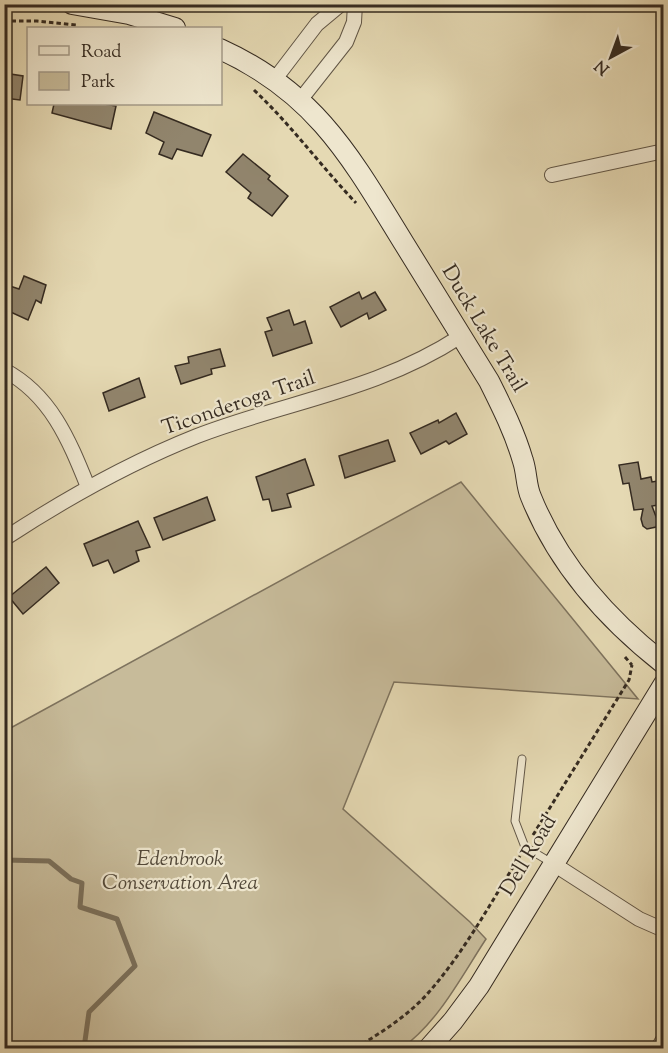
<svg xmlns="http://www.w3.org/2000/svg" width="668" height="1053" font-family="'Sorts Mill Goudy',serif">
	<style>
		.green { fill: #c7bb9a; stroke: #7e735e; stroke-width: 1.5 }
		.lines { fill: none; stroke-linecap: round; stroke-linejoin: round }
		.stream { stroke: #7b705b; stroke-width: 5 }
		.building { fill: #91856d; stroke: #352b21; stroke-width: 1.5 }
		.lane-casing { stroke: #615646; stroke-width: 9 }
		.street-casing { stroke: #615646; stroke-width: 16 }
		.secondary-casing { stroke: #352b21; stroke-width: 22 }
		.path { stroke: #352b21; stroke-width: 3; stroke-dasharray: 4.5 3; stroke-linecap: butt }
		.lane { stroke: #eee6ce; stroke-width: 7 }
		.street { stroke: #eee6ce; stroke-width: 14 }
		.secondary { stroke: #eee6ce; stroke-width: 20 }
		.labels { text-anchor: middle; dominant-baseline: central; stroke-width: 4.5; stroke-linejoin: round; paint-order: stroke }
		.street-label { font-size: 21px; fill: #352b21; stroke: #eee6ce }
		.park-label { font-size: 21px; font-style: italic; fill: #524839; stroke: #eee6ce }
	</style>
	<rect width="100%" height="100%" fill="#e5d9b3"/>
	<filter id="stains"><feTurbulence type="fractalNoise" baseFrequency=".00333" numOctaves="4"/><feColorMatrix values="0 0 0 0 .2 0 0 0 0 .09 0 0 0 0 .02 0 0 0 .5 -.17"/></filter>
	<radialGradient id="worn" r=".72"><stop offset=".6" stop-color="#630" stop-opacity="0"/><stop offset="1" stop-color="#630" stop-opacity=".3"/></radialGradient>
	<!-- green -->
	<path class="green" d="M461,482L638,699L394,682L343,809L470,922L486,939C461,977 439,1021 402,1048H5V731Z"/>
	<g class="lines">
		<!-- stream -->
		<polyline class="stream" points="4,860 49,861 71,879 82,883 80,907 117,919 135,966 89,1012 84,1048"/>
	</g>
	<!-- building -->
	<g class="building">
		<polygon points="4,73 23,76 20,100 4,98"/>
		<polygon points="54,104 104,104 116,106 111,129 52,113"/>
		<polygon points="154,112 211,135 202,156 177,149 172,159 159,154 164,142 146,133"/>
		<polygon points="243,154 270,176 268,179 288,196 272,216 248,198 251,193 226,172"/>
		<polygon points="24,276 46,285 41,303 36,300 28,320 4,309 4,284 19,289"/>
		<polygon points="359,292 362,299 375,292 386,310 369,319 367,313 341,327 330,307"/>
		<polygon points="289,310 294,325 305,321 312,343 273,356 265,332 272,330 267,318"/>
		<polygon points="220,349 225,366 211,369 212,374 181,384 175,366 189,363 188,357"/>
		<polygon points="139,378 145,397 109,411 103,393"/>
		<polygon points="456,413 467,434 449,444 446,441 421,454 410,433 438,420 439,423"/>
		<polygon points="388,440 395,461 345,478 339,456"/>
		<polygon points="305,459 314,485 287,494 291,507 272,511 269,499 263,500 256,477"/>
		<polygon points="638,462 641,479 651,477 652,482 664,480 664,504 652,506 658,522 656,527 647,529 643,526 641,519 643,509 634,510 629,483 623,484 619,465"/>
		<polygon points="207,497 215,520 163,540 154,518"/>
		<polygon points="138,521 150,547 136,551 139,561 114,573 108,560 93,566 84,544"/>
		<polygon points="46,567 59,583 23,614 9,597"/>
	</g>
	<g class="lines">
		<!-- lane casing -->
		<g class="lane-casing">
			<polyline id="lane" points="522,759 515,821 525,847 552,863"/>
		</g>
		<!-- street casing -->
		<g class="street-casing">
			<g id="street">
				<polyline points="275,79 317,24 341,4"/>
				<polyline points="301,99 346,42 354,22 355,4"/>
				<polyline points="552,175 664,151"/>
				<path d="M4,370C51,395 69,440 88,487"/>
				<path d="M4,539C65,499 129,463 197,436C288,401 377,391 461,336"/>
				<polyline points="552,863 639,919 664,930"/>
				<polyline points="658,1048 664,1038"/>
			</g>
		</g>
		<!-- secondary casing -->
		<g class="secondary-casing">
			<g id="secondary">
				<polyline points="72,4 129,14 175,28"/>
				<path d="M220,49C317,93 352,159 405,245C433,290 461,335 489,381C502,407 515,433 523,461C527,473 526,486 531,497C558,564 608,620 664,664"/>
				<polyline points="429,1048 453,1021 479,986 664,684"/>
			</g>
		</g>
		<!-- path -->
		<g class="path">
			<polyline points="4,21 37,21 76,25"/>
			<path d="M254,90C291,125 321,166 356,203"/>
			<polyline points="625,657 632,665"/>
			<polyline points="533,835 629,680 632,665"/>
			<path d="M356,1048C382,1032 409,1015 429,992C465,951 491,902 520,856"/>
		</g>
		<!-- lane -->
		<use href="#lane" class="lane"/>
		<!-- street -->
		<use href="#street" class="street"/>
		<!-- secondary -->
		<use href="#secondary" class="secondary"/>
	</g>
	<g class="labels">
		<!-- street labels -->
		<g class="street-label">
			<text transform="translate(483 329) rotate(59)">Duck Lake Trail</text>
			<text transform="translate(239 404) rotate(-19)">Ticonderoga Trail</text>
			<text transform="translate(529 856) rotate(-59)">Dell Road</text>
		</g>
		<!-- park labels -->
		<g class="park-label">
			<text x="180" y="860">Edenbrook<tspan x="180" dy="24">Conservation Area</tspan></text>
		</g>
	</g>
	<!-- margin -->
	<rect width="668" height="1053" fill="none" stroke="#e5d9b3" stroke-width="24"/>
	<rect x="6" y="6" width="656" height="1041" fill="none" stroke="#352b21" stroke-width="3"/>
	<rect x="12" y="12" width="644" height="1029" fill="none" stroke="#352b21" stroke-width="1.5"/>
	<!-- legend -->
	<rect x="27" y="27" width="195" height="78" fill="#eee6ce" stroke="#a49b89" stroke-width="1.5"/>
	<rect x="39" y="46" width="30" height="9" fill="#eee6ce" stroke="#a49b89" stroke-width="1.5"/>
	<text x="81" y="57" font-size="18" fill="#352b21">Road</text>
	<rect x="39" y="72" width="30" height="18" fill="#c7bb9a" stroke="#a49b89" stroke-width="1.5"/>
	<text x="81" y="87" font-size="18" fill="#352b21">Park</text>
	<!-- north arrow -->
	<g transform="translate(611 57) rotate(221)" stroke="#eee6ce" stroke-width="4.5" paint-order="stroke">
	<path d="M0-4.5L10 22L0 15L-10 22Z" fill="#352b21"/>
	<text y="-9" font-size="16" font-weight="bold" text-anchor="middle" fill="#352b21">N</text>
	</g>
	<rect width="100%" height="100%" filter="url(#stains)"/>
	<rect width="100%" height="100%" fill="url(#worn)"/>
</svg>
